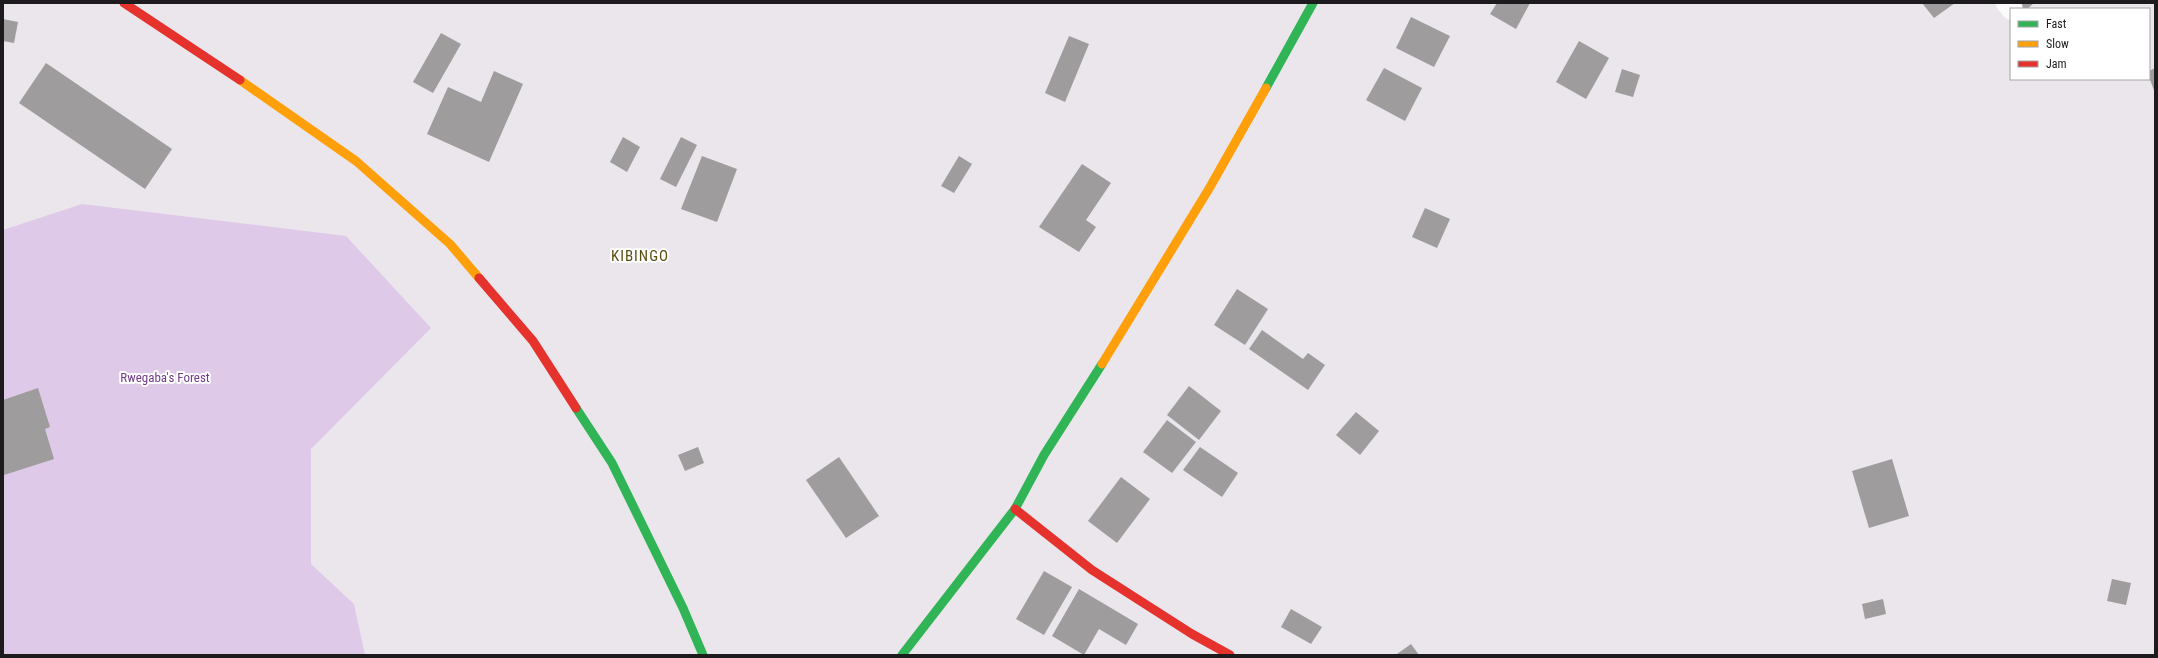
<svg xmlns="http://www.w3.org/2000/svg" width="2158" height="658" font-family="'Roboto Condensed',sans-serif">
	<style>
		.green { fill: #decae8 }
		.building { fill: #9e9c9d }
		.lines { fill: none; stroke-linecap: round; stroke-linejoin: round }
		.street { stroke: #fcfbfc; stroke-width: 22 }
		.fast { stroke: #30b455; stroke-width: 9 }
		.slow { stroke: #ff9f0a; stroke-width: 9 }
		.jam { stroke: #e5322d; stroke-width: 9 }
		.labels { text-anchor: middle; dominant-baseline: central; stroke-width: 4; stroke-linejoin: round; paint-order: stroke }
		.park-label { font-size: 13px; fill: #723b8a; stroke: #fff }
		.quarter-label { font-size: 15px; letter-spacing: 1px; fill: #5a4e0f; stroke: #fff }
	</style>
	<rect width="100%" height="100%" fill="#eae6ec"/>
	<!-- green -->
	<polygon class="green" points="82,204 346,236 431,328 311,449 311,564 354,604 365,655 3,655 3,230"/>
	<!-- building -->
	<g class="building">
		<polygon points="1497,3 1530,3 1516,29 1490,14"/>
		<polygon points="1922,3 1955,3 1934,18"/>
		<polygon points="2016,3 2034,3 2027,9 2021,9"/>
		<polygon points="1411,17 1450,36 1434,67 1396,48"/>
		<polygon points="3,19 18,22 14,43 3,41"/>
		<polygon points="441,33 461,44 433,93 413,82"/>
		<polygon points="1069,36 1089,44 1065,102 1045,93"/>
		<polygon points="1579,41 1609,58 1586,99 1556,82"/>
		<polygon points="46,63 172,149 145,189 19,103"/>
		<polygon points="1384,68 1422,88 1405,121 1366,100"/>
		<polygon points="2155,68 2155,93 2149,77 2149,71"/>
		<polygon points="1622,69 1640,75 1633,97 1615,92"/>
		<polygon points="494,71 523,84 489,162 427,134 448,87 481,102"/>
		<polygon points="623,137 640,147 627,172 610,162"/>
		<polygon points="681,137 697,145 676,187 660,179"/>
		<polygon points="702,156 737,169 717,222 681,209"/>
		<polygon points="959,156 972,164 954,193 941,186"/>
		<polygon points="1082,164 1111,183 1086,220 1096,227 1079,252 1039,227"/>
		<polygon points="1425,208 1450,219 1437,248 1412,237"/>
		<polygon points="1237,289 1268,309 1245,345 1214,325"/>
		<polygon points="1262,330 1303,359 1308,353 1325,365 1308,390 1249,349"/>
		<polygon points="1189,386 1221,411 1199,440 1167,415"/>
		<polygon points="38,388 50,427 45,429 54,459 4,475 3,400"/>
		<polygon points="1356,412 1379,431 1360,455 1336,435"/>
		<polygon points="1167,420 1196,442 1172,473 1143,452"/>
		<polygon points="698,447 704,463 685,471 678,455"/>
		<polygon points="1200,447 1238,473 1222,497 1183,470"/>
		<polygon points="839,457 879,516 846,538 806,480"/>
		<polygon points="1892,459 1909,516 1869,528 1852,471"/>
		<polygon points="1121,477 1150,499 1117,543 1088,521"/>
		<polygon points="1044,571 1072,587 1044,635 1016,619"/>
		<polygon points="2112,579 2131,583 2126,605 2107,601"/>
		<polygon points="1079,589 1138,624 1126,645 1099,629 1084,655 1052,636"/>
		<polygon points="1883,599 1886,614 1865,619 1862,604"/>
		<polygon points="1291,609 1322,627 1311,644 1281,627"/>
		<polygon points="1411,644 1419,655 1398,655 1397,654"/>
	</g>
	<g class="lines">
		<!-- street -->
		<polyline class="street" points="2007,3 2012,9"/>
		<!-- fast -->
		<g class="fast">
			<polyline points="1266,88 1313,3"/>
			<polyline points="576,408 612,463 683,608 703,655"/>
			<polyline points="902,655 1015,509 1044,455 1102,364"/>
		</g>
		<!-- slow -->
		<g class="slow">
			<polyline points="240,80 356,161 450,244 479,278"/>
			<polyline points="1102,364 1210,187 1266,88"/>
		</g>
		<!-- jam -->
		<g class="jam">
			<polyline points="124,3 240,80"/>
			<polyline points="479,278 533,341 576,408"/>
			<polyline points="1015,509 1092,570 1192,634 1230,655"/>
		</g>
	</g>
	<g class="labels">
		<!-- park labels -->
		<g class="park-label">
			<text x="165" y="377">Rwegaba's Forest</text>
		</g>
		<!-- quarter labels -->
		<g class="quarter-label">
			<text x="640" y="256">KIBINGO</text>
		</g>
	</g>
	<!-- border -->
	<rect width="2158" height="658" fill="none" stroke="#1e1b1f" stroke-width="8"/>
	<!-- legend -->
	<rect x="2010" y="8" width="140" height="72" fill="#ffffff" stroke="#a5a4a5"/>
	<rect x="2018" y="21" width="20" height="6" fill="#30b455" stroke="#a5a4a5"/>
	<text x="2046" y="28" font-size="12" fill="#1e1b1f">Fast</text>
	<rect x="2018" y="41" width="20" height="6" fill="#ff9f0a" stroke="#a5a4a5"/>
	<text x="2046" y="48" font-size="12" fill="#1e1b1f">Slow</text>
	<rect x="2018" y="61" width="20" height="6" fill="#e5322d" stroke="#a5a4a5"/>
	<text x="2046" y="68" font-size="12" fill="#1e1b1f">Jam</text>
</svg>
